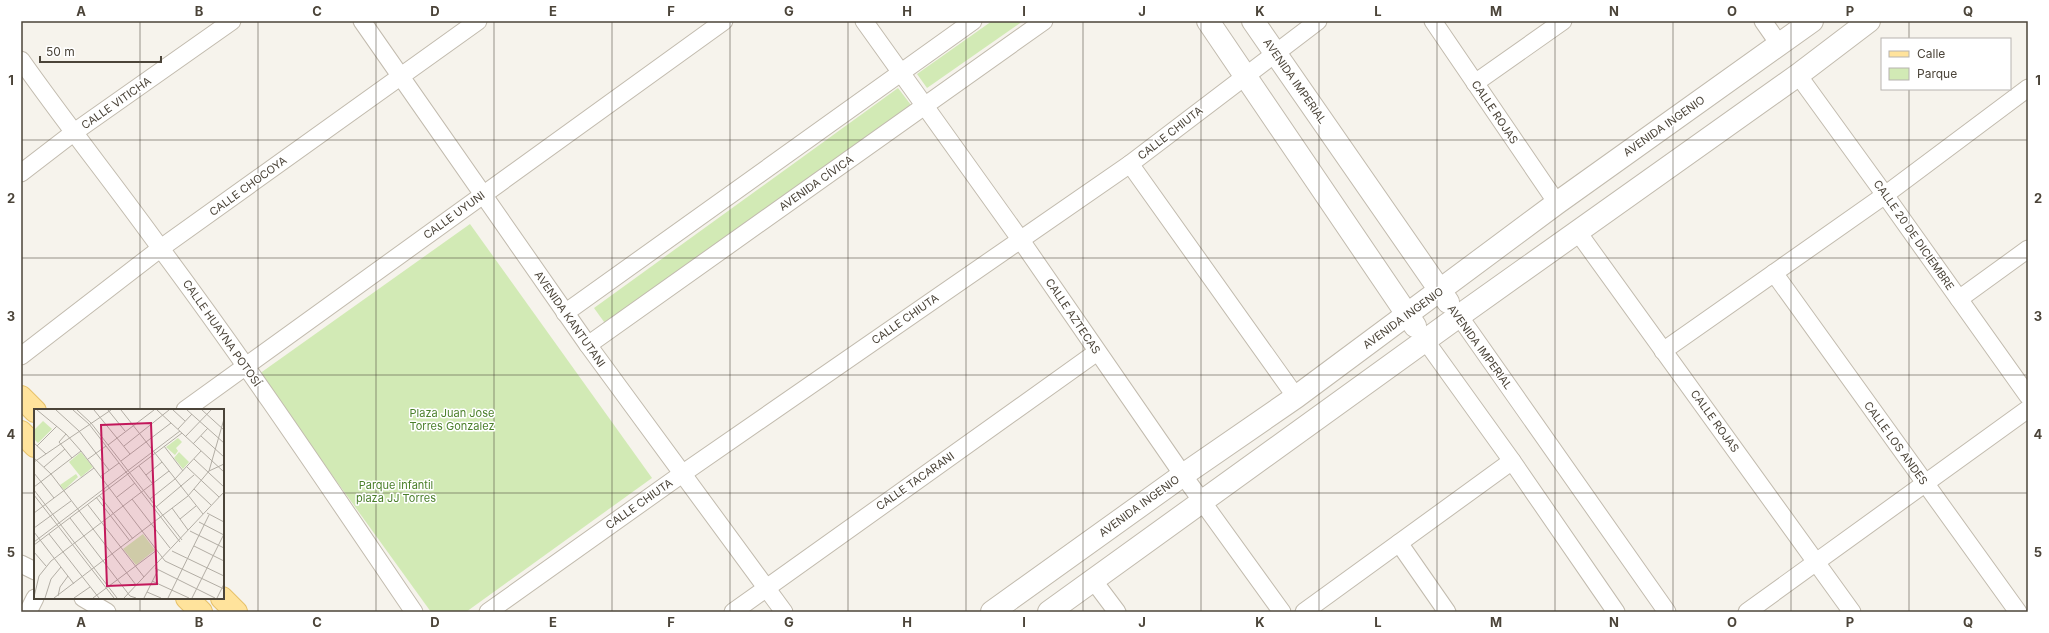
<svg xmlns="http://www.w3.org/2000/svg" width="2049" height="633" font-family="Inter,sans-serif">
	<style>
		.green { fill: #d2eab5 }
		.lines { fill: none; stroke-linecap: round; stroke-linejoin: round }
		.minor-casing { stroke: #c2bbae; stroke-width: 19 }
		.tertiary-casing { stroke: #c2bbae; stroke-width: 24 }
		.primary-casing { stroke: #e6c16a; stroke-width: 24 }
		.minor { stroke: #fff; stroke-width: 17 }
		.tertiary { stroke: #fff; stroke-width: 22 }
		.primary { stroke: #ffe39c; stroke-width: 22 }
		.grid { fill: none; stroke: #4b4439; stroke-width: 1; stroke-opacity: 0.55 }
		.labels { text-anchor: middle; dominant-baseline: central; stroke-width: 3; stroke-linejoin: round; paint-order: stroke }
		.street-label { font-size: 11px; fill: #4b4439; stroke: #fff }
		.park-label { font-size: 11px; fill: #4a7f2a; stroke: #fff }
		.inset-road { fill: none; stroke: #b2ada4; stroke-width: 1 }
		.view { fill: #c2185b; fill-opacity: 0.15; stroke: #c2185b; stroke-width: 2 }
		.inset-edge { fill: none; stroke: #4b4439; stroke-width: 2 }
		.neatline { fill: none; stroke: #4b4439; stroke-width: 1.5 }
		.grid-label { font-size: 13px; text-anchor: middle; font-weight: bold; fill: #4b4439 }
	</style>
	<rect width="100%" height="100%" fill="#f6f3ec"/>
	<!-- green -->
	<g class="green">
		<polygon points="992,21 1023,21 927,88 917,74"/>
		<polygon points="898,88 911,105 607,326 594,308"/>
		<polygon points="470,224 652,478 466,612 431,612 259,374"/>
	</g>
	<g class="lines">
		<!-- minor casing -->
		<g class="minor-casing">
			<g id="minor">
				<polyline points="362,21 588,345 784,612"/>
				<polyline points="864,21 1020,239 1183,475 1282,612"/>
				<polyline points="1433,21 1557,203"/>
				<polyline points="1763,21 1779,44"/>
				<path d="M21,60C66,124 115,185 161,249C249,367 331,490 414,612"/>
				<polyline points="1798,75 1885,195 2028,396"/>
				<polyline points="1475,83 1563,21"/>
				<polyline points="1130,164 1296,397"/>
				<polyline points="21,173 73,133 232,21"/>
				<polyline points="1577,231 1852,612"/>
				<polyline points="1774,273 2018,612"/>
				<polyline points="1959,299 2028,249"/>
				<polyline points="565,313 973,21"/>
				<polyline points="1459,316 1667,612"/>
				<polyline points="1425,340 1512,461 1616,612"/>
				<polyline points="588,345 1044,21"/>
				<polyline points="1663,351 1885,195 2028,88"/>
				<polyline points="21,356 161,248 478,21"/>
				<polyline points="185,410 724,21"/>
				<polyline points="1399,543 1447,612"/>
				<polyline points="21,564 35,571"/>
				<polyline points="1093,580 1117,612"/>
				<polyline points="83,598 107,612"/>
				<polyline points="28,612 35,598"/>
				<polyline points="488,612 682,474 1130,164 1318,21"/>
				<polyline points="733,612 1097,352"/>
				<polyline points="1304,612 1512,461"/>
				<polyline points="1747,612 2028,409"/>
			</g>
		</g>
		<!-- tertiary casing -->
		<g class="tertiary-casing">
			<g id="tertiary">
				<polyline points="1208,21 1415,326"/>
				<polyline points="1253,21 1448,302"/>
				<polyline points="992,612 1183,475 1296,397 1557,203 1812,21"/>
				<polyline points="1049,612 1459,316 1798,75 1869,21"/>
			</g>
		</g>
		<!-- primary casing -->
		<g class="primary-casing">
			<g id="primary">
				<polyline points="21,397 35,411"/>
				<polyline points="21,432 35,446"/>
				<polyline points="187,598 201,612"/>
				<polyline points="222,598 236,612"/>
			</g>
		</g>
		<!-- minor -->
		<use href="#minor" class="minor"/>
		<!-- tertiary -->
		<use href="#tertiary" class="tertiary"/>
		<!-- primary -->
		<use href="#primary" class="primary"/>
	</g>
	<!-- grid -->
	<path class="grid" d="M140,21V410M258,21V612M376,21V612M494,21V612M612,21V612M730,21V612M848,21V612M966,21V612M1083,21V612M1201,21V612M1319,21V612M1437,21V612M1555,21V612M1673,21V612M1791,21V612M1909,21V39M1909,89V612M21,140H2028M21,258H2028M21,375H2028M21,493H35M223,493H2028M140,598V612"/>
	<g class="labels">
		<!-- street labels -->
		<g class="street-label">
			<text transform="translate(1295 81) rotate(55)">AVENIDA IMPERIAL</text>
			<text transform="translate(116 103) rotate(-35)">CALLE VITICHA</text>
			<text transform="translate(1495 112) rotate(56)">CALLE ROJAS</text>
			<text transform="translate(1664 126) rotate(-35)">AVENIDA INGENIO</text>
			<text transform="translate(1170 133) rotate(-38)">CALLE CHIUTA</text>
			<text transform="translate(816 183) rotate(-35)">AVENIDA CÍVICA</text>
			<text transform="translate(248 186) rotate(-36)">CALLE CHOCOYA</text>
			<text transform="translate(454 215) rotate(-36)">CALLE UYUNI</text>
			<text transform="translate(1914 235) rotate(55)">CALLE 20 DE DICIEMBRE</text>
			<text transform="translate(1073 316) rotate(56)">CALLE AZTECAS</text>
			<text transform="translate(1403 318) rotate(-36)">AVENIDA INGENIO</text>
			<text transform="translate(570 319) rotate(55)">AVENIDA KANTUTANI</text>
			<text transform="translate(905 319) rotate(-35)">CALLE CHIUTA</text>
			<text transform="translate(222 333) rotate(55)">CALLE HUAYNA POTOSÍ</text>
			<text transform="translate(1480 347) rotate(54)">AVENIDA IMPERIAL</text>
			<text transform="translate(1715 421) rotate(54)">CALLE ROJAS</text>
			<text transform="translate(1896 443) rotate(54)">CALLE LOS ANDES</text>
			<text transform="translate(915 481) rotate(-35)">CALLE TACARANI</text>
			<text transform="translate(639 504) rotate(-35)">CALLE CHIUTA</text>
			<text transform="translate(1139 506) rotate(-36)">AVENIDA INGENIO</text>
		</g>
		<!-- park labels -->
		<g class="park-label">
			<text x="452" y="413">Plaza Juan Jose<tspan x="452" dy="13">Torres Gonzalez</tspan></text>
			<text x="396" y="485">Parque infantil<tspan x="396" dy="13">plaza JJ Torres</tspan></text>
		</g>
	</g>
	<!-- overview -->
	<g transform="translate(34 409)">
		<rect width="190" height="190" fill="#f6f3ec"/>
		<path d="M9,12L18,20L4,34L0,30V21ZM144,29L148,33L142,39L144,42L141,46L132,38ZM47,43L59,58L47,68L35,53ZM145,43L155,53L149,60L140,49ZM42,65L44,68L30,81L26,76ZM109,125L121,141L102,156L89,140Z" fill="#d2eab5"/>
		<path class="inset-road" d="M3,1L32,25L47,42L131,152L190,180M22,1L45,22L75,61M39,1L55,15L146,133M43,1L57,14L148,131M60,1L96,45M74,1L91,22M87,1L169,105M123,1L190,63M139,1L151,12M153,1L190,34M168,1L190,21M144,20L158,5M32,25L25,33L38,49M167,27L190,48M151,28L177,1M0,34L12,45M159,35L174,19M74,36L120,1M3,37L23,17M90,37L135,1M130,37L149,62M0,49L17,65L102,176M54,50L72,37M160,50L190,78M87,52L137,14M0,53L77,1M105,57L118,74M10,58L31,40M153,58L185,88M175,62L190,10M0,64L20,89M112,66L128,53M66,68L85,54M0,78L47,42M160,80L177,96M0,81L83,189M0,86L80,189M65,86L99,130M62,88L96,132M83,88L101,74M98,90L136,139M116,90L141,70L167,42M54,96L110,168M122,98L160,66M138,99L154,121M0,104L60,59M173,104L190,113M36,109L96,187L102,189M146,110L162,97M165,113L190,126M0,119L37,92M156,122L190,139M0,123L40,175M15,125L65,189M0,133L146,22M0,136L148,24M160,137L190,152M138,142L190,167M0,143L12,157M121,159L181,189M118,172L155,189M113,183L127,189M24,187L26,178L34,167M0,188L5,167L17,152L135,62M11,189L17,170L27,158M20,189L154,87L175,62L190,55M40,189L56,178M59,189L123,141M90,189L190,83M110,189L124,161M134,189L175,106M158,189L190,125M183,189L190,175"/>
		<path class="view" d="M117,14L123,175L73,177L67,16Z"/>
		<rect width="190" height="190" class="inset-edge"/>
	</g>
	<!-- border -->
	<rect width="2049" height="633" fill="none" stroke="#ffffff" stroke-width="44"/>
	<!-- legend -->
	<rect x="1881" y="38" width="130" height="52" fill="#ffffff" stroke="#b7b4b0"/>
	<rect x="1889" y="51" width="20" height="6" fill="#ffe39c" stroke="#b7b4b0"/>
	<text x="1917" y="58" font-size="12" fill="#4b4439">Calle</text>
	<rect x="1889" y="68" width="20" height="12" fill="#d2eab5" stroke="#b7b4b0"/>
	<text x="1917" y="78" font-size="12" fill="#4b4439">Parque</text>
	<!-- scale -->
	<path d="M40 56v6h121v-6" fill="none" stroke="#4b4439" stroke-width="2"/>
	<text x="46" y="56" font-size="12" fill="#4b4439" stroke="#ffffff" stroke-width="3" paint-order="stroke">50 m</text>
	<rect x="22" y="22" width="2005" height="589" class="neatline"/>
	<g class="grid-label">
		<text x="81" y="16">A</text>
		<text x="199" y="16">B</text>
		<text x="317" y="16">C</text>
		<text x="435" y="16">D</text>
		<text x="553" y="16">E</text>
		<text x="671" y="16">F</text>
		<text x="789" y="16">G</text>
		<text x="907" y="16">H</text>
		<text x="1024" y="16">I</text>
		<text x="1142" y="16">J</text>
		<text x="1260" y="16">K</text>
		<text x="1378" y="16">L</text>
		<text x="1496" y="16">M</text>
		<text x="1614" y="16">N</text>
		<text x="1732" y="16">O</text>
		<text x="1850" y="16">P</text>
		<text x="1968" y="16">Q</text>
		<text x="11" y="85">1</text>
		<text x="2038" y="85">1</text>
		<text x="11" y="203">2</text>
		<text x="2038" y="203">2</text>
		<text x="11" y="321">3</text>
		<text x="2038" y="321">3</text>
		<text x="11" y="439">4</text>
		<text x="2038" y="439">4</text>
		<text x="11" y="557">5</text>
		<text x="2038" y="557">5</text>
		<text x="81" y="627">A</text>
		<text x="199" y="627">B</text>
		<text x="317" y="627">C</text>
		<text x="435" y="627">D</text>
		<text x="553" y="627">E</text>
		<text x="671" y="627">F</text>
		<text x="789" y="627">G</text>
		<text x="907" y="627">H</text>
		<text x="1024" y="627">I</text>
		<text x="1142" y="627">J</text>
		<text x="1260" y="627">K</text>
		<text x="1378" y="627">L</text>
		<text x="1496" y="627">M</text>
		<text x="1614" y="627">N</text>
		<text x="1732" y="627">O</text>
		<text x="1850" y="627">P</text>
		<text x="1968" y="627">Q</text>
	</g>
</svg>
